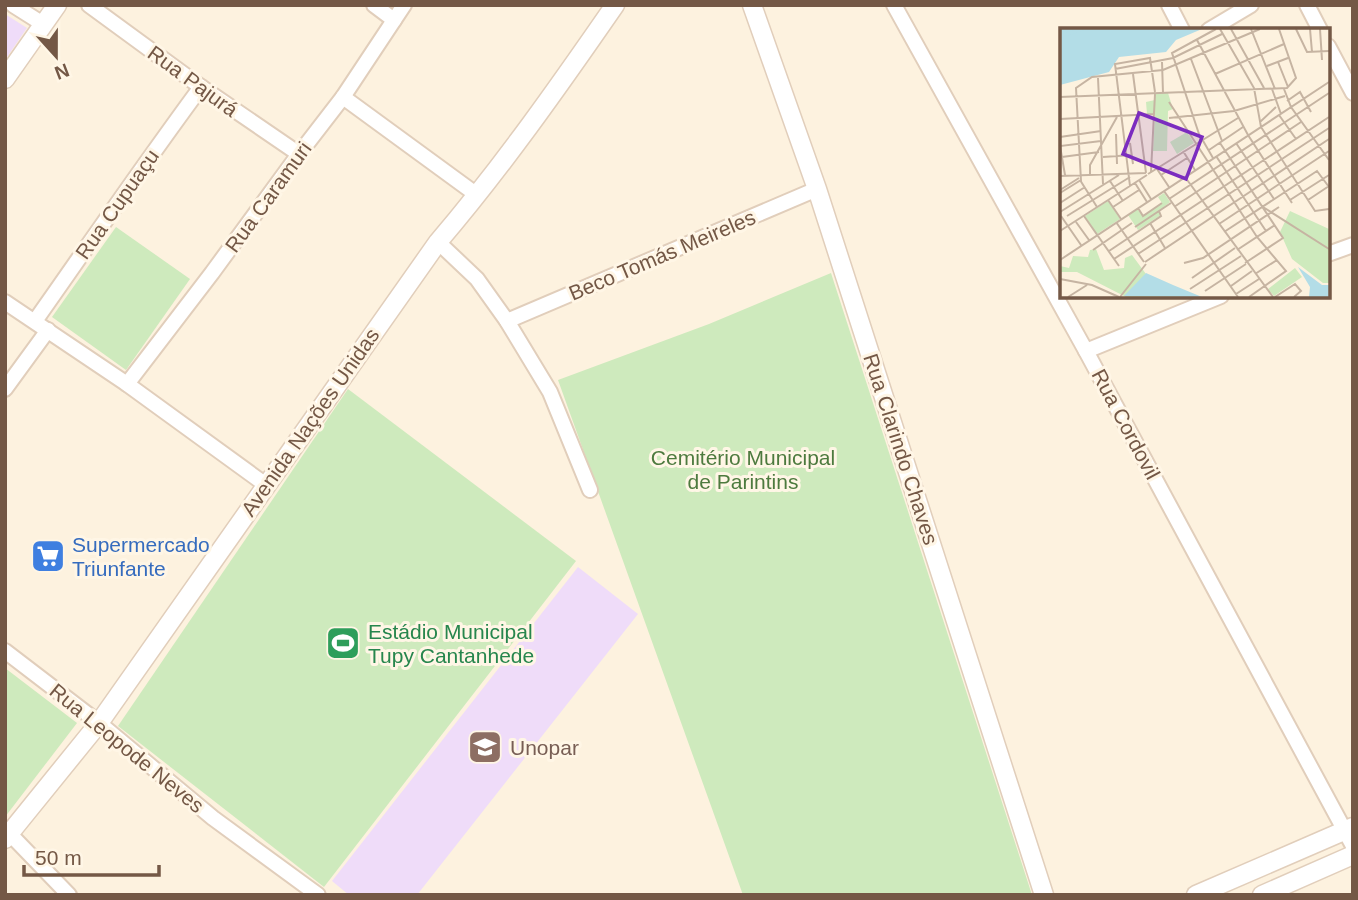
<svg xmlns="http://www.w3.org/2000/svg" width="1358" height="900" font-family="Arial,sans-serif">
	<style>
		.education { fill: #efdcf9 }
		.green { fill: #ceeabd }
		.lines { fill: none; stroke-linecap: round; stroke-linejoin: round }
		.minor-casing { stroke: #e1cebb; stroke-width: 18 }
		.tertiary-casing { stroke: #e1cebb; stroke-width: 21 }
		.minor { stroke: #fff; stroke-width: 14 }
		.tertiary { stroke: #fff; stroke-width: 18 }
		.labels { text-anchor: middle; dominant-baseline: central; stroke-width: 6; stroke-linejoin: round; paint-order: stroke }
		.street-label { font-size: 21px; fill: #745846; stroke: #fff6e6 }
		.park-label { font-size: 21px; fill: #4d7a3e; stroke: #fff6e6 }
		.shop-label { font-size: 21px; fill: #366cbe; stroke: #fff6e6; text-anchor: start }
		.leisure-label { font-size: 21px; fill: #27864d; stroke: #fff6e6; text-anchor: start }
		.education-label { font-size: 21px; fill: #785e54; stroke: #fff6e6; text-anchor: start }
		.inset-river { fill: none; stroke: #b3dde7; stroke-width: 3.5 }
		.inset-road { fill: none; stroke: #c6b4a2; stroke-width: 2 }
		.view { fill: #7b2cbf; fill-opacity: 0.15; stroke: #7b2cbf; stroke-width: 3.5 }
		.inset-edge { fill: none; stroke: #745846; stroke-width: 3.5 }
	</style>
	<rect width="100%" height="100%" fill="#fdf2df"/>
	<!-- education -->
	<g class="education">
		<polygon points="5,14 27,28 5,60"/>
		<polygon points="578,567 638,614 417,895 349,895 332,881"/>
	</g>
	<!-- green -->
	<g class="green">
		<polygon points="116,227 190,279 126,370 52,317"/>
		<polygon points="831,273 1032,895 743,895 558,380 709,324"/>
		<polygon points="348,389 576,561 324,887 118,726"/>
		<polygon points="5,668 77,723 5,817"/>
	</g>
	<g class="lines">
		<!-- minor casing -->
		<g class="minor-casing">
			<g id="minor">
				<polyline points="13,5 43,24"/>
				<polyline points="89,5 201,87 299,154"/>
				<polyline points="374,5 394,20"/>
				<polyline points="894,5 1086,351 1353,846"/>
				<polyline points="1169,5 1182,30"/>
				<polyline points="1307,5 1320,30"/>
				<polyline points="1209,30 1251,5"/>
				<polyline points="1328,46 1353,93"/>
				<polyline points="343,97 477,195"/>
				<polyline points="438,242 477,279 507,321 550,392 590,490"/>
				<polyline points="1328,254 1353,245"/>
				<polyline points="5,302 127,384 266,485"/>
				<path d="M35,321C90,243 144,164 201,87"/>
				<polyline points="507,321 817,189"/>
				<polyline points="1086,351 1221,296"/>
				<polyline points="127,384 212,273 299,154 343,97 404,5"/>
				<polyline points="5,389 48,330"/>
				<polyline points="5,651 99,723 213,818 318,895"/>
				<polyline points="10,834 69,895"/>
			</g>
		</g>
		<!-- tertiary casing -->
		<g class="tertiary-casing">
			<g id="tertiary">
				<polyline points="752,5 817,189 1044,895"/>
				<polyline points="5,79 57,5"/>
				<path d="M5,839L99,723L438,242C502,167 559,86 615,5"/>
				<polyline points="1196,895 1353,827"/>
				<polyline points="1262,895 1353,855"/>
			</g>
		</g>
		<!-- minor -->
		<use href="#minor" class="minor"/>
		<!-- tertiary -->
		<use href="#tertiary" class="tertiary"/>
	</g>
	<!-- icons -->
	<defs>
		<g id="supermarket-square" transform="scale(1.75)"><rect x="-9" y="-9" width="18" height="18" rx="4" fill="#3f7fe0" stroke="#fff6e6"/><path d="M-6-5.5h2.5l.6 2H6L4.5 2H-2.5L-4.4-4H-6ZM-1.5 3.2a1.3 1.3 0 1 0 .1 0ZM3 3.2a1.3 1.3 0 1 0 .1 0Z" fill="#fff"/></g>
		<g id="stadium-square" transform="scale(1.75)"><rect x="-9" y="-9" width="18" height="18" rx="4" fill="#2e9e5b" stroke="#fff6e6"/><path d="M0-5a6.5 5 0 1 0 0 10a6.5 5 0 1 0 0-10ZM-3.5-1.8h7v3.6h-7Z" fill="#fff"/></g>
		<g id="university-square" transform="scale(1.75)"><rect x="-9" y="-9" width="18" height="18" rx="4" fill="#8d6e63" stroke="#fff6e6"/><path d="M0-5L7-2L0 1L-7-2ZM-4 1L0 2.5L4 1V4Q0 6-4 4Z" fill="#fff"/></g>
	</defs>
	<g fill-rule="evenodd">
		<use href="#supermarket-square" x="48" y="556"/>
		<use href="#stadium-square" x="343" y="643"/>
		<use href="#university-square" x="485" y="747"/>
	</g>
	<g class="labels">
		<!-- street labels -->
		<g class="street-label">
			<text transform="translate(193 81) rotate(36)">Rua Pajurá</text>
			<text transform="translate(268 197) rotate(-54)">Rua Caramuri</text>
			<text transform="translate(117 204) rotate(-55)">Rua Cupuaçu</text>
			<text transform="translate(662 255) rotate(-23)">Beco Tomás Meireles</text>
			<text transform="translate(310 422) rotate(-55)">Avenida Nações Unidas</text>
			<text transform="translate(1126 424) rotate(62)">Rua Cordovil</text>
			<text transform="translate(901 449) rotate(72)">Rua Clarindo Chaves</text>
			<text transform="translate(127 748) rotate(39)">Rua Leopode Neves</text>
		</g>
		<!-- park labels -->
		<g class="park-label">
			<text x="743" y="457">Cemitério Municipal<tspan x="743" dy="24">de Parintins</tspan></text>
		</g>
		<!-- shop labels -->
		<g class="shop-label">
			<text x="72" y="544">Supermercado<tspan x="72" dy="24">Triunfante</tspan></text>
		</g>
		<!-- leisure labels -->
		<g class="leisure-label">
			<text x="368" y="631">Estádio Municipal<tspan x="368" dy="24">Tupy Cantanhede</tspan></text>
		</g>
		<!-- education labels -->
		<g class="education-label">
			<text x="510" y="747">Unopar</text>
		</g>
	</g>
	<!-- overview -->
	<g transform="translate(1060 28)">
		<rect width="270" height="270" fill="#fdf2df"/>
		<path d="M95,65H108L113,81L108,83L107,123H93L95,86H87L86,74L95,72ZM127,104L134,115L117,126L110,114ZM104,165L110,174L99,183L101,187L78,202L68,187L77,181L83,188L102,175L98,169ZM48,173L60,191L37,206L25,188ZM230,183L269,201V255H263L232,231L220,204ZM36,221L44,242L64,240L65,230L72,227L86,246L137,269H66L17,244H0V238L9,240L13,228L28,229L30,222ZM235,240L242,249L214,268L208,261Z" fill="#ceeabd"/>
		<path d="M0,1H142L116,12L106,24L59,29L49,44L0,57ZM238,239L262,257H269V269H249L250,259ZM86,245L113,257L142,269L64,268Z" fill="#b3dde7"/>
		<path class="inset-river" d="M0,8L23,1"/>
		<path class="inset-road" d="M160,1L194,60L201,99L255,183L269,181M171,1L204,60M191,1L215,61M236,1L247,24L269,23M250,1L252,24M260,1L262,32M133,13L137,12L188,107L232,175M131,31L162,113M102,34L103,65M218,34L228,59M207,38L228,30M55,41L113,30L162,6M73,46L86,145M155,46L224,16M38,50L43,156M212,61L221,86M224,61L231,79L269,132M0,69L227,60L236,50L219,1M227,73L240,64L251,84M109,74L197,209L226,243L189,269M174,83L225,68M219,87L236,111M109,90L174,83M0,91L94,86M200,94L216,79M56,106L57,136M0,109L41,103M142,111L153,130M141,112L112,25L156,1M70,115L73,136M160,115L223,210L185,235M176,115L214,171M149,122L183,99M123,123L135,142M156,128L206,203M2,129L39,124M43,129L72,127M97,141L109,159M91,144L95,66M88,146L178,90M5,147L0,118L41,113M30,147V137L57,89M101,147L127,130M0,148L86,145M125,149L213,269M20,152L37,179M79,152L91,171M21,153L16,60L32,49L103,42L200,1M50,153L63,173M75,155L87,174M70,158L55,36L90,30L95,64M0,162L19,150M104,163L178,269M0,165L21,152M109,171L269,65M48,172L61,191M230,172L269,147M248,172L269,158M0,175L25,159M53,179L79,162M114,179L241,94M203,179L269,221M78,180L83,188L102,175M0,184L59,147M1,188L21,217M7,188L70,149M24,188L59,238M16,194L29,212M56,194L84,234M90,195L105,220M159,196L269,123M75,199L111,175M0,203L87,147M164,204L257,143L269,159M33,222L72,195M177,222L215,197M49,223L101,188L99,183M78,226L269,100M54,231L269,89M0,232L269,54M85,234L269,111M124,235L143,230L219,179M195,246L217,232M132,250L175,220M0,251L32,257L59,269M171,258L192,243M130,261L181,228M145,263L186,236M176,266L199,251M8,269L27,257M60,269L86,236M215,269L235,256L241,263L234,269"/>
		<path class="view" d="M79,85L142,109L126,151L63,126Z"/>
		<rect width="270" height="270" class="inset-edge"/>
	</g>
	<!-- border -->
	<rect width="1358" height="900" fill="none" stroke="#745846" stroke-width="14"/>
	<!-- north arrow -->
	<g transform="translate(56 56) rotate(159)" stroke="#fff6e6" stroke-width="5" paint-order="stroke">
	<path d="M0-5L12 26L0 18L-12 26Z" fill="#745846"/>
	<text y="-10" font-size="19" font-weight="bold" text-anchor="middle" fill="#745846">N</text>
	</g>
	<!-- scale -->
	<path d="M24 865v10h135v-10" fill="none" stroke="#745846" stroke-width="3.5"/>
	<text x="35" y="865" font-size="21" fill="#745846" stroke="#fff6e6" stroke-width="5" paint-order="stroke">50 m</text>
</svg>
